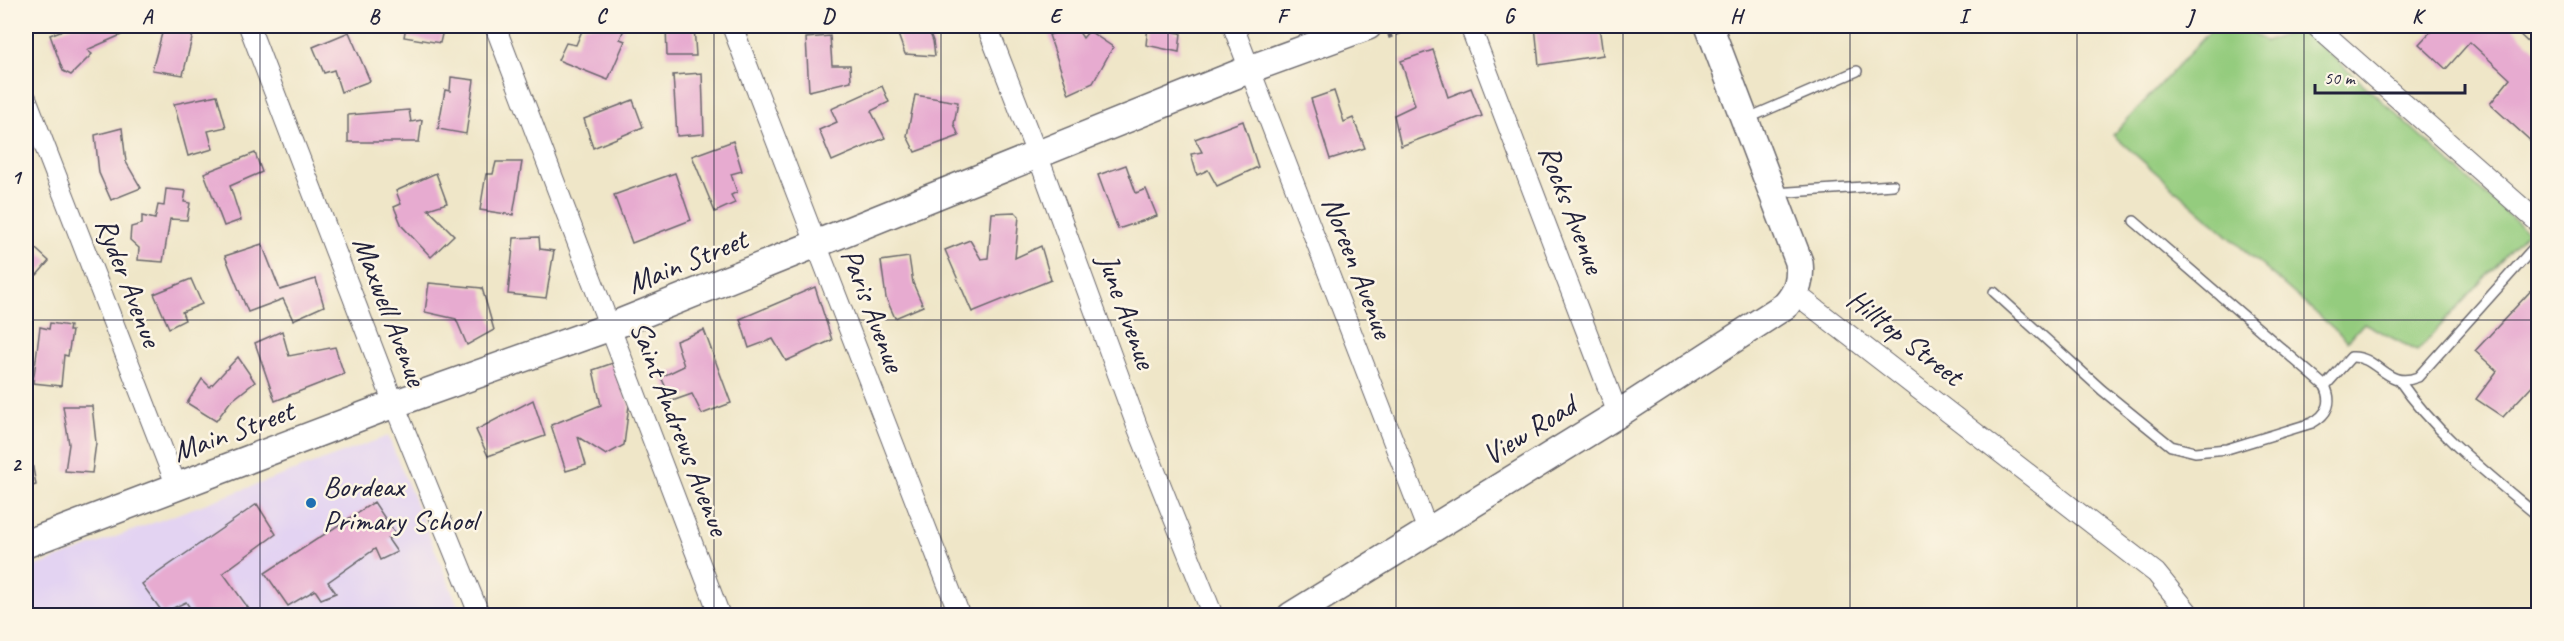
<svg xmlns="http://www.w3.org/2000/svg" width="2564" height="641" font-family="Caveat,sans-serif">
	<style>
		.built { fill: #e3d3f2 }
		.green { fill: #94cc7e; stroke: #5b775c; stroke-width: 1.5 }
		.building { fill: #e7abd0 }
		.lines { fill: none; stroke-linecap: round; stroke-linejoin: round }
		.lane-casing { stroke: #6a676c; stroke-width: 12 }
		.street-casing { stroke: #6a676c; stroke-width: 22 }
		.secondary-casing { stroke: #6a676c; stroke-width: 30 }
		.path { stroke: #6a676c; stroke-width: 4; stroke-dasharray: 4.5 4.5; stroke-linecap: butt }
		.lane { stroke: #fff; stroke-width: 9 }
		.street { stroke: #fff; stroke-width: 20 }
		.secondary { stroke: #fff; stroke-width: 27 }
		.grid { fill: none; stroke: #22223b; stroke-width: 1.5; stroke-opacity: 0.55 }
		.poi-dot { fill: #1f6fb2; stroke: #fcf5e5; stroke-width: 2 }
		.labels { text-anchor: middle; dominant-baseline: central; stroke-width: 5; stroke-linejoin: round; paint-order: stroke }
		.street-label { font-size: 30px; fill: #22223b; stroke: #fcf5e5 }
		.poi-label { font-size: 30px; fill: #22223b; stroke: #fcf5e5; text-anchor: start }
		.neatline { fill: none; stroke: #22223b; stroke-width: 2 }
		.grid-label { font-size: 20px; text-anchor: middle; font-weight: bold; fill: #22223b }
	</style>
	<rect width="100%" height="100%" fill="#fcf5e5"/>
	<filter id="ink" filterUnits="userSpaceOnUse"><feTurbulence type="fractalNoise" baseFrequency=".0167" numOctaves="2"/><feDisplacementMap in="SourceGraphic" scale="12" xChannelSelector="R" yChannelSelector="G"/><feConvolveMatrix kernelMatrix="1 2 1 2 8 2 1 2 1" color-interpolation-filters="sRGB"/></filter>
	<filter id="wash" filterUnits="userSpaceOnUse"><feTurbulence type="fractalNoise" baseFrequency=".008" numOctaves="4" result="noise"/><feDisplacementMap in="SourceGraphic" scale="24" xChannelSelector="R" yChannelSelector="G"/><feGaussianBlur stdDeviation="1.35" result="paint"/><feColorMatrix in="noise" values="0 0 0 0 0 0 0 0 0 0 0 0 0 0 0 0 0 1.4 0 .05"/><feComposite in="paint" operator="in"/></filter>
	<g filter="url(#wash)">
		<rect width="100%" height="100%" fill="#efe6c8"/>
		<!-- built -->
		<polygon class="built" points="388,436 462,615 26,616 26,570"/>
		<!-- green -->
		<polygon class="green" points="2215,26 2244,26 2266,42 2301,28 2527,232 2417,351 2364,323 2348,341 2113,135"/>
		<g id="blocks">
			<!-- building -->
			<g class="building">
				<polygon points="73,26 117,26 121,35 87,50 92,54 71,75 63,71 50,35"/>
				<polygon points="164,26 195,26 183,75 152,70"/>
				<polygon points="406,26 444,26 440,43 404,37"/>
				<polygon points="584,26 616,26 624,29 620,39 625,41 608,80 558,60 566,43 576,45"/>
				<polygon points="666,26 694,26 696,56 667,56"/>
				<polygon points="895,26 927,26 933,41 935,56 905,54"/>
				<polygon points="1075,26 1083,38 1089,31 1113,47 1093,83 1069,94 1049,35"/>
				<polygon points="1148,26 1175,26 1175,32 1181,33 1179,52 1146,45"/>
				<polygon points="1535,26 1599,26 1603,55 1539,65"/>
				<polygon points="2067,26 2092,26 2089,33"/>
				<polygon points="2436,26 2511,26 2538,52 2538,135 2533,143 2490,104 2510,79 2470,42 2446,69 2419,44"/>
				<polygon points="349,32 370,81 341,92 334,70 324,73 313,47"/>
				<polygon points="830,36 832,65 850,65 851,81 809,91 806,38"/>
				<polygon points="1433,50 1448,97 1471,88 1482,116 1401,146 1394,115 1415,105 1401,61"/>
				<polygon points="702,73 704,134 677,136 673,75"/>
				<polygon points="451,77 474,80 466,134 438,129 445,90 450,91"/>
				<polygon points="882,86 889,102 871,111 885,138 832,161 819,130 837,122 831,109"/>
				<polygon points="1334,91 1344,122 1353,118 1365,148 1330,159 1311,99"/>
				<polygon points="217,95 226,127 208,131 213,149 188,156 174,104"/>
				<polygon points="915,95 958,102 954,124 959,136 915,152 907,136"/>
				<polygon points="633,100 643,127 593,148 584,119"/>
				<polygon points="409,110 411,122 422,120 419,142 348,142 348,115"/>
				<polygon points="1243,121 1258,167 1217,186 1208,170 1197,175 1191,154 1202,152 1195,139"/>
				<polygon points="122,128 126,162 141,188 111,200 99,173 95,135"/>
				<polygon points="733,141 742,171 731,174 737,192 731,195 735,203 715,212 692,156"/>
				<polygon points="255,153 262,172 230,186 241,220 224,226 204,173"/>
				<polygon points="496,162 522,162 513,215 480,210 486,174 493,174"/>
				<polygon points="1126,165 1136,193 1146,189 1157,216 1118,229 1098,175"/>
				<polygon points="436,173 447,203 428,209 454,235 431,257 402,226 394,207 401,204 396,191"/>
				<polygon points="675,173 691,220 632,243 614,195"/>
				<polygon points="166,189 186,191 184,202 190,203 187,220 170,219 163,262 138,260 139,248 130,240 131,227 142,224 142,216 155,219 158,205 164,206"/>
				<polygon points="1015,212 1019,216 1015,258 1041,246 1051,280 972,312 945,250 970,240 981,259 988,258 992,213"/>
				<polygon points="539,237 540,249 554,251 546,298 508,294 514,238"/>
				<polygon points="26,240 49,261 37,275 28,268 26,274"/>
				<polygon points="262,244 280,290 316,279 324,306 293,320 283,299 248,312 225,256"/>
				<polygon points="909,257 913,283 923,306 895,318 886,298 881,261"/>
				<polygon points="191,279 202,304 182,312 185,320 169,328 154,294"/>
				<polygon points="429,283 482,288 494,330 467,345 456,319 425,312"/>
				<polygon points="2538,283 2538,379 2503,417 2476,399 2497,371 2475,351"/>
				<polygon points="815,287 832,340 786,361 773,339 749,348 740,319"/>
				<polygon points="50,323 70,326 69,331 72,331 68,356 64,355 61,386 33,383 40,327 49,329"/>
				<polygon points="704,330 731,403 702,414 692,394 672,401 661,377 684,366 676,341"/>
				<polygon points="282,331 289,356 335,347 344,374 275,401 255,343"/>
				<polygon points="238,357 255,382 230,402 216,421 187,403 202,379 210,387"/>
				<polygon points="613,363 629,405 624,445 606,455 578,437 586,465 566,471 551,425 601,405 593,370"/>
				<polygon points="533,400 545,436 488,456 476,430"/>
				<polygon points="63,406 92,406 96,443 92,473 65,471 69,444"/>
				<polygon points="26,451 30,451 36,485 26,488"/>
				<polygon points="374,502 396,535 388,539 397,552 380,560 375,549 328,582 336,593 321,599 315,590 288,606 265,573"/>
				<polygon points="257,504 276,534 223,573 254,616 195,616 186,602 163,613 142,584"/>
			</g>
		</g>
	</g>
	<g filter="url(#ink)">
		<use href="#blocks" fill-opacity="0" stroke="#6a676c" stroke-width="1.5"/>
		<g class="lines">
			<!-- lane casing -->
			<g class="lane-casing">
				<g id="lane">
					<polyline points="1746,119 1857,71"/>
					<polyline points="1775,193 1893,185"/>
					<path d="M1994,292L2102,390L2171,446L2195,452L2227,449L2312,423C2328,414 2333,402 2325,386L2134,221"/>
					<path d="M2399,380C2436,434 2489,475 2538,516"/>
					<path d="M2325,386L2351,357C2378,355 2386,390 2418,377L2538,243"/>
				</g>
			</g>
			<!-- street casing -->
			<g class="street-casing">
				<g id="street">
					<polyline points="249,26 394,404 480,616"/>
					<polyline points="495,26 720,616"/>
					<polyline points="732,26 960,616"/>
					<polyline points="987,26 1043,170 1137,426 1213,616"/>
					<polyline points="1233,26 1428,531"/>
					<polyline points="1470,26 1618,414"/>
					<polyline points="2316,26 2538,222"/>
					<polyline points="26,98 177,487"/>
					<polyline points="1796,294 2156,573 2191,616"/>
				</g>
			</g>
			<!-- secondary casing -->
			<g class="secondary-casing">
				<g id="secondary">
					<polyline points="26,544 394,404 610,327 1250,69 1368,26"/>
					<path d="M1291,616L1618,414L1786,305C1798,291 1801,280 1799,262L1709,26"/>
				</g>
			</g>
			<!-- path -->
			<polyline class="path" points="1388,37 1419,26"/>
			<!-- lane -->
			<use href="#lane" class="lane"/>
			<!-- street -->
			<use href="#street" class="street"/>
			<!-- secondary -->
			<use href="#secondary" class="secondary"/>
		</g>
	</g>
	<!-- grid -->
	<path class="grid" d="M260,26V616M487,26V616M714,26V616M941,26V616M1168,26V616M1396,26V616M1623,26V616M1850,26V616M2077,26V616M2304,26V616M26,320H2538"/>
	<!-- markers -->
	<circle class="poi-dot" cx="311" cy="503" r="6"/>
	<g class="labels">
		<!-- street labels -->
		<g class="street-label">
			<text transform="translate(1572 209) rotate(69)">Rocks Avenue</text>
			<text transform="translate(687 261) rotate(-22)">Main Street</text>
			<text transform="translate(1358 267) rotate(69)">Noreen Avenue</text>
			<text transform="translate(129 282) rotate(69)">Ryder Avenue</text>
			<text transform="translate(873 310) rotate(69)">Paris Avenue</text>
			<text transform="translate(390 311) rotate(69)">Maxwell Avenue</text>
			<text transform="translate(1127 311) rotate(70)">June Avenue</text>
			<text transform="translate(1905 337) rotate(38)">Hilltop Street</text>
			<text transform="translate(680 428) rotate(69)">Saint Andrews Avenue</text>
			<text transform="translate(1529 430) rotate(-32)">View Road</text>
			<text transform="translate(233 431) rotate(-20)">Main Street</text>
		</g>
		<!-- poi labels -->
		<g class="poi-label">
			<text x="323" y="486">Bordeax<tspan x="323" dy="34">Primary School</tspan></text>
		</g>
	</g>
	<!-- margin -->
	<rect width="2564" height="641" fill="none" stroke="#fcf5e5" stroke-width="66"/>
	<!-- scale -->
	<path d="M2315 84v9h150v-9" fill="none" stroke="#22223b" stroke-width="3"/>
	<text x="2324" y="84" font-size="18" fill="#22223b" stroke="#fcf5e5" stroke-width="4.5" paint-order="stroke">50 m</text>
	<rect x="33" y="33" width="2498" height="575" class="neatline"/>
	<g class="grid-label">
		<text x="147" y="23">A</text>
		<text x="374" y="23">B</text>
		<text x="601" y="23">C</text>
		<text x="828" y="23">D</text>
		<text x="1055" y="23">E</text>
		<text x="1282" y="23">F</text>
		<text x="1509" y="23">G</text>
		<text x="1736" y="23">H</text>
		<text x="1963" y="23">I</text>
		<text x="2190" y="23">J</text>
		<text x="2417" y="23">K</text>
		<text x="16" y="184">1</text>
		<text x="16" y="471">2</text>
	</g>
</svg>
